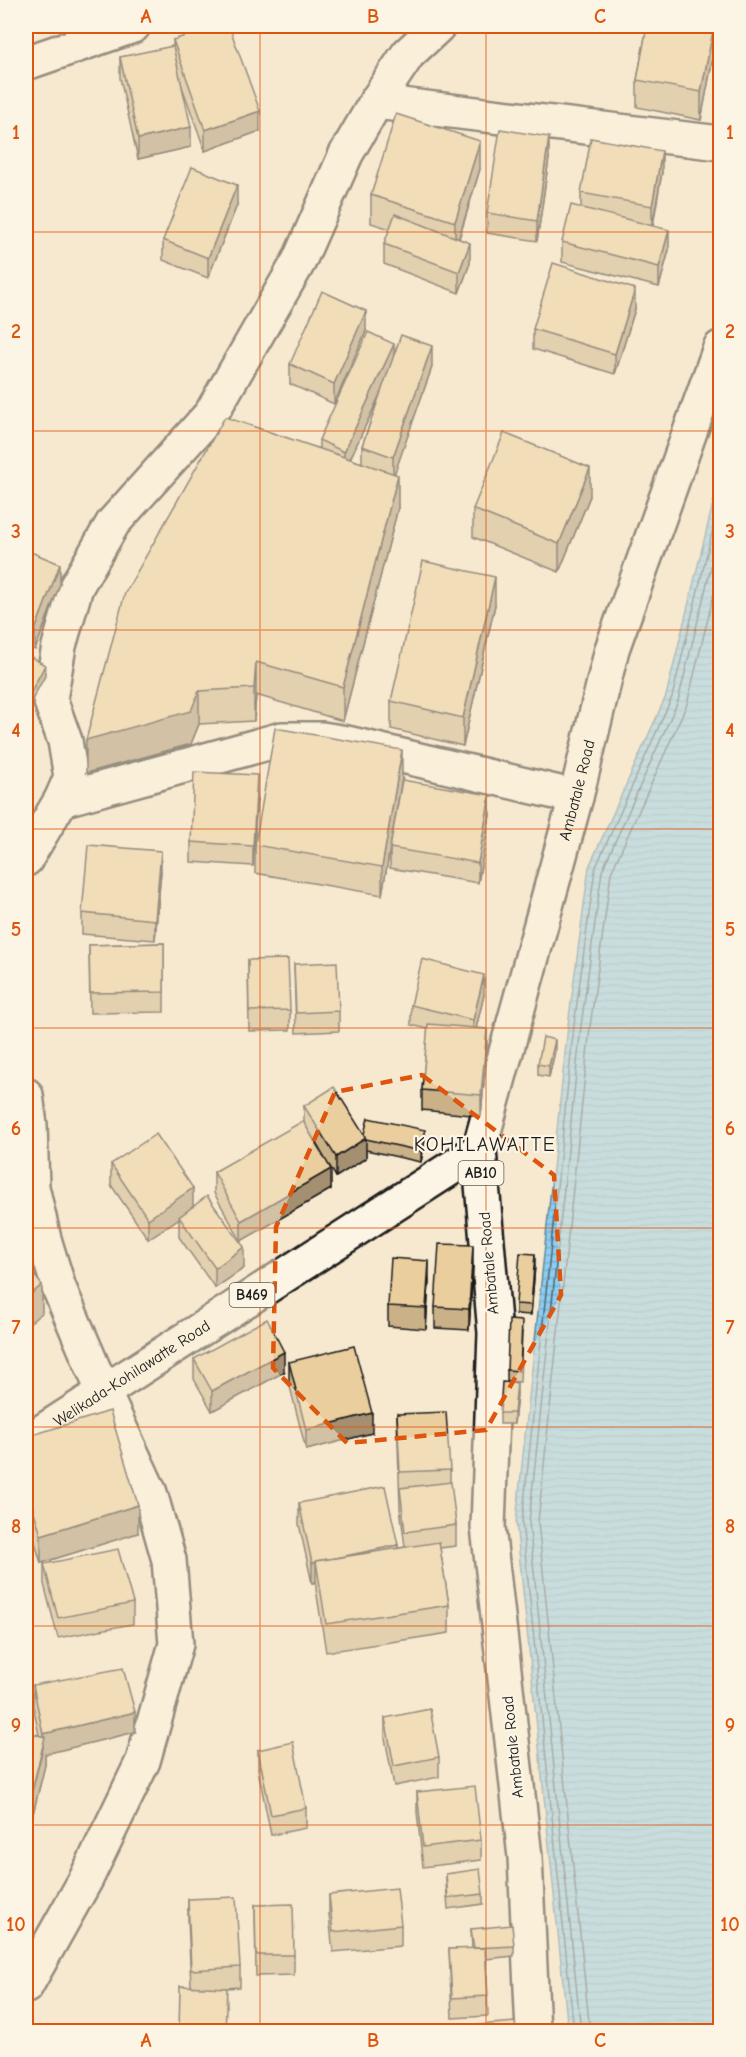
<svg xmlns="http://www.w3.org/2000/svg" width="746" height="2057" font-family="'Comic Neue',sans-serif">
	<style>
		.water { fill: url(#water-rules); stroke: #61879b; stroke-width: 1.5 }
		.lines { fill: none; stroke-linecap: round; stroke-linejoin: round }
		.shore { stroke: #4a6371; stroke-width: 1.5 }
		.street-casing { stroke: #1c1c1c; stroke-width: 38 }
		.primary-casing { stroke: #1c1c1c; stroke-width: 38 }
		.street { stroke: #fcf5e5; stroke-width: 33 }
		.primary { stroke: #fcf5e5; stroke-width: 33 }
		.wall { fill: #cab188; stroke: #1c1c1c; stroke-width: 1.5; fill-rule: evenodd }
		.shaded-wall { fill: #a4906f; stroke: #1c1c1c; stroke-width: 1.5 }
		.building { fill: #ebce9e; stroke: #1c1c1c; stroke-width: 1.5 }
		.marked { fill: none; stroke: #de560d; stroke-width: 4.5; stroke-dasharray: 12 8; stroke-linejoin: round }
		.grid { fill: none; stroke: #de560d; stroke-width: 1.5; stroke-opacity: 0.55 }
		.labels { text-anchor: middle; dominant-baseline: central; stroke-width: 4.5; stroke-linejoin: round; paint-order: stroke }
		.shield { fill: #fcf5e5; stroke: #5f5d58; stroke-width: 1.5 }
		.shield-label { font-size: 15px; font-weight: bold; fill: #1c1c1c }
		.street-label { font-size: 16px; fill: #1c1c1c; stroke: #fcf5e5 }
		.quarter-label { font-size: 20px; letter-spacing: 1.5px; fill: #1c1c1c; stroke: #fcf5e5 }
		.neatline { fill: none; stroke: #de560d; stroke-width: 2 }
		.grid-label { font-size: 20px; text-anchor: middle; font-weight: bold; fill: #de560d }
	</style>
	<defs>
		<pattern id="water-rules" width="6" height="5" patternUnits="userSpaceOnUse" patternTransform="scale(1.5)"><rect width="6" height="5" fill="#8fcef0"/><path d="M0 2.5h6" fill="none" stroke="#7bb0cd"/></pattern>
	</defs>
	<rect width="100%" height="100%" fill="#f7e9d0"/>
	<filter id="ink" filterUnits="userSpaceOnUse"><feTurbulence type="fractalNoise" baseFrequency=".0167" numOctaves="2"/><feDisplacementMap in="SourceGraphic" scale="12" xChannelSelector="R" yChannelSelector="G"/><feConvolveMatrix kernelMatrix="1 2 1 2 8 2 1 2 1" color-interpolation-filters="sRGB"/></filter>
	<g filter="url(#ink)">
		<!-- water -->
		<polygon class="water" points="720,475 720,2031 568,2031 516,1522 568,1025 589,867 666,696"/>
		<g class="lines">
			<!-- shore -->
			<g class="shore">
				<polyline points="574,2032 522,1522 574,1025 595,869 672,697 720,500"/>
				<polyline points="581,2032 529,1522 581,1026 602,871 678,701 720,531"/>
				<polyline points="590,2032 538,1522 590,1027 611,873 687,704 720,569"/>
			</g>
			<!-- street casing -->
			<g class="street-casing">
				<g id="street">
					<polyline points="26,63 133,26"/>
					<polyline points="376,102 720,143"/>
					<polyline points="61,800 282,739 322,739 347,743 576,797"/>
					<polyline points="26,859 61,800 71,777 65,741 50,699 59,646 76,587 113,523 211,414 299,261 346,154 376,102 408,54 438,26"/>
					<polyline points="26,1095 30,1125 32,1187 44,1239 59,1288 103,1391 150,1493 169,1560 176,1644 143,1761 86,1879 26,1986"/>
				</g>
			</g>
			<!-- primary casing -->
			<g class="primary-casing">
				<g id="primary">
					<path id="s1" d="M26,1442L479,1150"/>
					<path id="s2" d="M533,2032L525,1857L488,1527L495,1333L479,1150L576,797L612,649L720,348"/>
				</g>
			</g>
			<!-- street -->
			<use href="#street" class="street"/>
			<!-- primary -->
			<use href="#primary" class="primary"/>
		</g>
		<!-- wall -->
		<g class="wall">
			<polygon points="647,26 719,26 701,120 637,107 637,80"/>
			<polygon points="173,40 260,131 205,151 181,84 191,147 138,159 120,78 120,57 173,47"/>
			<polygon points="549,158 537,241 487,233 487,213"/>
			<polygon points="480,169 459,239 470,263 459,293 384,264 384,244 390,229 371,223 371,195"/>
			<polygon points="662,172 653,226 669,250 659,287 562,262 562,242 581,208 581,193"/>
			<polygon points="237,205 208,278 163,260 163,240"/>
			<polygon points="635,309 615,374 533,349 533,329"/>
			<polygon points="366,331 334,404 290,384 290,364"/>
			<path d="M394,354L432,367L394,474L398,508L343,721L256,695L254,721L199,724L191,744L86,773L319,448V440ZM380,394L362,446V463L350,459Z"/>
			<polygon points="590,496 559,572 473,537 473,509"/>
			<polygon points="26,550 60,584 35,650 26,646"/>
			<polygon points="495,605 463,746 391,729 391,701"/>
			<polygon points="402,778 382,895 255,873 255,845"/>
			<polygon points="257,795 253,866 191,862 191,842"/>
			<polygon points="490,815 478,883 390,868 390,848"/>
			<polygon points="161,871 155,940 82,934 82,913"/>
			<polygon points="164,943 164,1012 90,1013 89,945"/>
			<polygon points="248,960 290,1010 290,1030 249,1031"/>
			<polygon points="294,964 339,1011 339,1031 296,1033"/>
			<polygon points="484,995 476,1028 487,1050 481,1116 422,1110 422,1090 428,1029 411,1025 411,1005"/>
			<polygon points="555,1051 549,1077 538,1075 538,1064"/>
			<polygon points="304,1106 364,1134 425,1141 421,1162 366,1150 366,1158 336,1177 329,1165 331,1189 241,1241 214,1193 214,1172 304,1122"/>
			<polygon points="111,1164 193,1206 244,1268 215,1288 179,1237 179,1218 148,1239 111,1185"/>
			<polygon points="535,1265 531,1315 516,1314 516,1304"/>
			<polygon points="473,1266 469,1330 435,1328 435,1307"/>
			<polygon points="429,1281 426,1329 388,1326 388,1306"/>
			<polygon points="522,1331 520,1382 507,1381 507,1370"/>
			<polygon points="194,1359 284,1372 212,1411 194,1379"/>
			<polygon points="289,1362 372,1433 306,1450 289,1383"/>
			<polygon points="517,1394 514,1424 500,1424 500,1413"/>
			<polygon points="397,1414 450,1470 450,1482 456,1525 456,1546 440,1548 449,1605 449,1633 326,1652 316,1589 316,1582 312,1583 299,1524 299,1503 398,1548 405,1547 400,1508"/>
			<polygon points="26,1437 138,1533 41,1563 26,1513"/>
			<polygon points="44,1564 133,1603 133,1624 58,1638 44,1584"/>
			<polygon points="33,1685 135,1732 45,1754 45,1765 26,1842 26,1732 39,1735 33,1705"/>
			<polygon points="385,1718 439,1757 439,1777 394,1786 385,1738"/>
			<polygon points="258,1750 306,1808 306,1828 271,1835 258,1770"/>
			<polygon points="417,1792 481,1840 481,1860 423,1867 417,1812"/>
			<polygon points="446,1874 483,1894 483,1904 448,1909 446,1884"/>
			<polygon points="329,1895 401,1925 401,1946 333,1952 329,1915"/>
			<polygon points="188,1899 240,1967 240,1987 226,1988 227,2008 191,1987 188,1919"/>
			<polygon points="255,1905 294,1955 294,1975 256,1976"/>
			<polygon points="471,1929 514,1946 514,1956 486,1959 488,2016 452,2018 449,1949 472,1949"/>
		</g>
		<!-- shaded-wall -->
		<g class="shaded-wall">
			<polygon points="714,26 719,26 701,120 701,92"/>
			<polygon points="260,111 260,131 205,151 205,130"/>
			<polygon points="191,127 191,147 138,159 138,139"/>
			<polygon points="549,137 549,158 537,241 537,221"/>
			<polygon points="480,141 480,169 455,250 455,222"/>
			<polygon points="662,151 662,172 652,227 652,206"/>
			<polygon points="237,185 237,205 208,278 208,258"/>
			<polygon points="669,230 669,250 659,287 659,267"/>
			<polygon points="470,243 470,263 459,293 459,272"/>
			<polygon points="635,289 635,309 615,374 615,354"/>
			<polygon points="366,311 366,331 334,404 334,384"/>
			<polygon points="394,344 394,364 344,472 344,452"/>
			<polygon points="432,346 432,367 393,478 393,457"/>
			<polygon points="590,468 590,496 559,572 559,544"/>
			<polygon points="398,475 398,508 343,721 343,687"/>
			<polygon points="60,564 60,584 35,650 35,630"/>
			<polygon points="495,577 495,605 463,746 463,718"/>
			<polygon points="256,662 256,695 254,721 254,688"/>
			<polygon points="45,665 45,676 26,711 26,701"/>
			<polygon points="199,691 199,724 191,744 86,773 86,740"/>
			<polygon points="402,750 402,778 382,895 382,867"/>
			<polygon points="257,775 257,795 253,866 253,846"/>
			<polygon points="490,795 490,815 478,883 478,863"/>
			<polygon points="161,851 161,871 155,940 155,920"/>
			<polygon points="484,975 484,995 473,1041 473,1020"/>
			<polygon points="487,1029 487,1050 481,1116 481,1095"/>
			<polygon points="555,1040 555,1051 549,1077 549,1066"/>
			<polygon points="425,1130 425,1141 421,1162 421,1151"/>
			<polygon points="366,1138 366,1158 336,1177 336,1157"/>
			<polygon points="331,1169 331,1189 241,1241 241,1221"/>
			<polygon points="193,1188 193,1209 148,1239 148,1219"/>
			<polygon points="473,1245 473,1266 469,1330 469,1309"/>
			<polygon points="244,1247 244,1268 215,1288 215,1268"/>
			<polygon points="535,1254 535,1265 531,1315 531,1305"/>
			<polygon points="429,1261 429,1281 426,1329 426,1308"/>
			<polygon points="42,1285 42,1313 26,1326 26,1298"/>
			<polygon points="284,1352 284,1372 212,1411 212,1391"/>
			<polygon points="517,1383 517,1394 514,1424 514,1413"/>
			<polygon points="372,1413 372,1433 306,1450 306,1430"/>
			<polygon points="138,1505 138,1533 41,1563 41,1535"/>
			<polygon points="398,1545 398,1565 316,1562"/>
			<polygon points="316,1562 316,1582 312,1583 312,1563"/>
			<polygon points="135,1712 135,1732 45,1754 45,1765 26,1842 26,1815 43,1748 43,1734"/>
		</g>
		<!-- building -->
		<g class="building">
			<polygon points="215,26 229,26 260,111 205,130 173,40"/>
			<polygon points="647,26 714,26 701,92 637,80"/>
			<polygon points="173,46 191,127 138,139 120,57"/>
			<polygon points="396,114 480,141 455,222 371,195"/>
			<polygon points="500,129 549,137 537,221 487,213"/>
			<polygon points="591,138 662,151 652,206 581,193"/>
			<polygon points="192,167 237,185 208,258 163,240"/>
			<polygon points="571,205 669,230 659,267 562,242"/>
			<polygon points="395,214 470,243 459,272 384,244"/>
			<polygon points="553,263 635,289 615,354 533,329"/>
			<polygon points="322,291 366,311 334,384 290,364"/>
			<polygon points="368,332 394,344 344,452 319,440"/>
			<polygon points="401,335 432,346 393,457 362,446"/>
			<polygon points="225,417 398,475 343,687 256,662 254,688 199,691 191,711 86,740 125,593"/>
			<polygon points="504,433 590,468 559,544 473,509"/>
			<polygon points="26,550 60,564 35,630 26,626"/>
			<polygon points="423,561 495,577 463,718 391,701"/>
			<polygon points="26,654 45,665 26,701"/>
			<polygon points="275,728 402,750 382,867 255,845"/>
			<polygon points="194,772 257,775 253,846 191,842"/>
			<polygon points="402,780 490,795 478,863 390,848"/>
			<polygon points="88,845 161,851 155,920 82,913"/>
			<polygon points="164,943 164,992 90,993 89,945"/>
			<polygon points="288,959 290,1010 249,1011 248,960"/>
			<polygon points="422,959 484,975 473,1020 411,1005"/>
			<polygon points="337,962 339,1011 296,1013 294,964"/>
			<polygon points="428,1024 487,1029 481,1095 422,1090"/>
			<polygon points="543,1037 555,1040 549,1066 538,1064"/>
			<polygon points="334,1087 366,1138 336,1157 304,1106"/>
			<polygon points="368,1118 425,1130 421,1151 366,1139 364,1134"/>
			<polygon points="303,1121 331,1169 241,1221 214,1172"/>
			<polygon points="156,1134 193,1188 148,1219 111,1164"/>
			<polygon points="207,1196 244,1247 215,1268 179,1217"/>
			<polygon points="439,1244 473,1245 469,1309 435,1307"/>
			<polygon points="520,1253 535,1254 531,1305 516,1304"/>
			<polygon points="391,1258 429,1261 426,1308 388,1306"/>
			<polygon points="26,1265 42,1285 26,1298"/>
			<polygon points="267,1319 284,1352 212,1391 194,1359"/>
			<polygon points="509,1320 522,1321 520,1371 507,1370"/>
			<polygon points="354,1346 372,1413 306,1430 289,1362"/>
			<polygon points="502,1382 517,1383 514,1413 500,1413"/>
			<polygon points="110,1411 138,1505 41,1535 26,1485 26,1437"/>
			<polygon points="446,1412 450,1470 400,1472 397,1414"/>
			<polygon points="451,1482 456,1525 405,1532 400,1488"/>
			<polygon points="385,1486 398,1545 335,1558 316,1561 316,1562 312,1563 299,1503"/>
			<polygon points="439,1542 449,1605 326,1624 316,1561"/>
			<polygon points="118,1549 133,1603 58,1618 44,1564"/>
			<polygon points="123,1668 135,1712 43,1734 33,1685"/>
			<polygon points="430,1709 439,1757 394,1766 385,1718"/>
			<polygon points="26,1732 45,1737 26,1815"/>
			<polygon points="293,1742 306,1808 271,1815 258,1750"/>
			<polygon points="475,1786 481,1840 423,1847 417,1792"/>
			<polygon points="480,1869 483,1894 448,1898 446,1874"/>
			<polygon points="397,1888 401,1925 333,1932 329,1895"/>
			<polygon points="236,1897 240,1967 191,1970 188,1899"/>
			<polygon points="293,1904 294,1955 256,1955 255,1905"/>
			<polygon points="512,1925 514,1946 474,1948 471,1929"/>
			<polygon points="485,1948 488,1996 452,1998 449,1949"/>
			<polygon points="180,1986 227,1988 225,2031 179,2031"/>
			<polygon points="515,2022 516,2031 454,2031 454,2027"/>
		</g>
	</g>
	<!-- marked area -->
	<path d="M0 0H746V2057H0ZM422,1075L554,1175L561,1295L486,1430L347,1443L273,1368L276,1227L335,1092Z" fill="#f7e9d0" fill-opacity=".55" fill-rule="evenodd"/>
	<path class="marked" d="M422,1075L554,1175L561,1295L486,1430L347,1443L273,1368L276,1227L335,1092Z"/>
	<!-- grid -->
	<path class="grid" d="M260,26V2032M486,26V2032M26,232H720M26,431H720M26,630H720M26,829H720M26,1028H720M26,1228H720M26,1427H720M26,1626H720M26,1825H720"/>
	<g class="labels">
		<!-- shield labels -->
		<g class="shield">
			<rect x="458.5" y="1161" width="45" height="24" rx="4.5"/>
			<rect x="229.5" y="1283" width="45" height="24" rx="4.5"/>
		</g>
		<g class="shield-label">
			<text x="481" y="1173">AB10</text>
			<text x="252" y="1295">B469</text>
		</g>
		<!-- street labels -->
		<g class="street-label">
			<text stroke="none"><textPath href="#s2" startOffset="1258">Ambatale Road</textPath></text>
			<text transform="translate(489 1263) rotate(-95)">Ambatale Road</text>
			<text stroke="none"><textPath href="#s1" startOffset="126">Welikada-Kohilawatte Road</textPath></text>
			<text transform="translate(513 1747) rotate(-96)">Ambatale Road</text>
		</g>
		<!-- quarter labels -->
		<g class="quarter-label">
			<text x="485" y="1144">KOHILAWATTE</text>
		</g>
	</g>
	<!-- margin -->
	<rect width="746" height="2057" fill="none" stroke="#fcf5e5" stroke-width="66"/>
	<rect x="33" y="33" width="680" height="1991" class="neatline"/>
	<g class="grid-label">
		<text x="146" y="23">A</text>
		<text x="373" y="23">B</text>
		<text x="600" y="23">C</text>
		<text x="16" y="139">1</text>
		<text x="730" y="139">1</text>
		<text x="16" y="338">2</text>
		<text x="730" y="338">2</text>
		<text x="16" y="538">3</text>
		<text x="730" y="538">3</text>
		<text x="16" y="737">4</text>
		<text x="730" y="737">4</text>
		<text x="16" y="936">5</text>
		<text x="730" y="936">5</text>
		<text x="16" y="1135">6</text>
		<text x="730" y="1135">6</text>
		<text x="16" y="1334">7</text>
		<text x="730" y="1334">7</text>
		<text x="16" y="1533">8</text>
		<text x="730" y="1533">8</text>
		<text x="16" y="1732">9</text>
		<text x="730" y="1732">9</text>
		<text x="16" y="1931">10</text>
		<text x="730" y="1931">10</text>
		<text x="146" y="2047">A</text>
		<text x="373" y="2047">B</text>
		<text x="600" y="2047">C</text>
	</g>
</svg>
